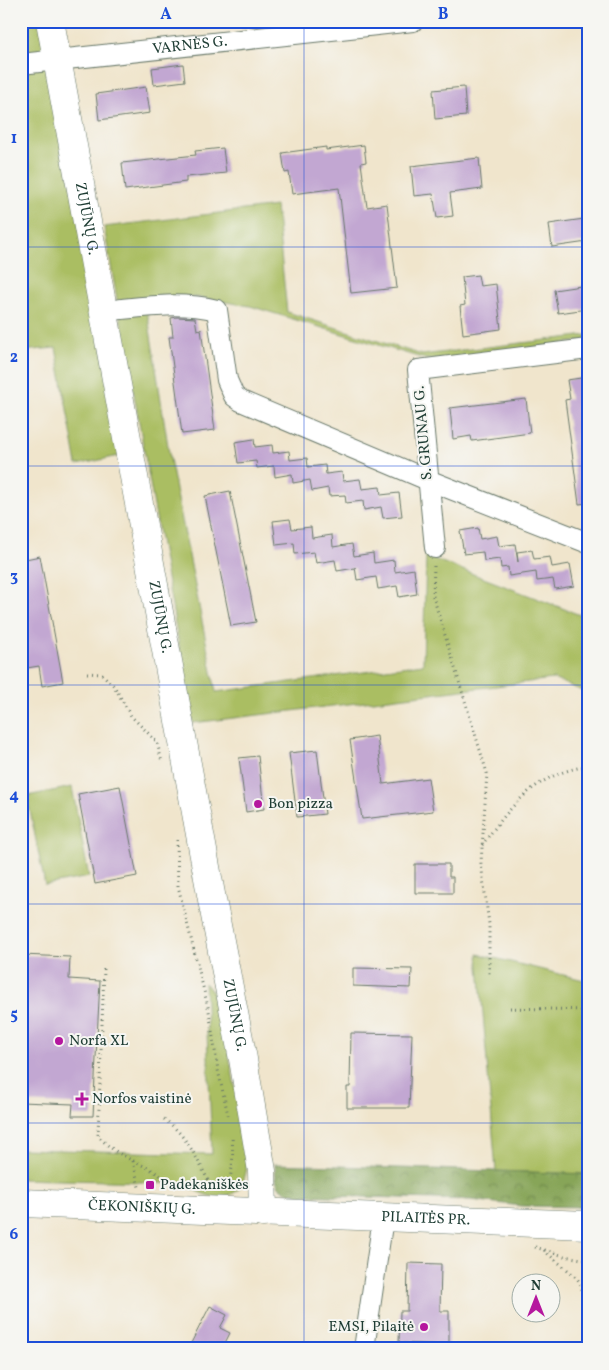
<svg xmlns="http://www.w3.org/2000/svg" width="609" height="1370" font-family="Vollkorn,serif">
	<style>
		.grass { fill: #aabe62; stroke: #647e4b }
		.forest { fill: url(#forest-crowns); stroke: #537146 }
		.building { fill: #c2a7d2 }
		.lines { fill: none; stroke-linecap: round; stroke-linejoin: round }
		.street-casing { stroke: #687869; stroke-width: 22 }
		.secondary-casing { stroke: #687869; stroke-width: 29 }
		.path { stroke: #687869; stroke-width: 3; stroke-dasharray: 1 4; stroke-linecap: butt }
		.street { stroke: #fff; stroke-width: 20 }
		.secondary { stroke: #fff; stroke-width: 28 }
		.grid { fill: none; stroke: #1d4ed8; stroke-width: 1; stroke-opacity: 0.55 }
		.poi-dot { fill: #b5179e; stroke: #f6f6f2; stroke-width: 2 }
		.labels { text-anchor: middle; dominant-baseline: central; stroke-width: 4; stroke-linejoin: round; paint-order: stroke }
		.street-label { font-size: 15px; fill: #1f3d34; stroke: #f6f6f2 }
		.poi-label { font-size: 15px; fill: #1f3d34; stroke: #f6f6f2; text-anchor: start }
		.neatline { fill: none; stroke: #1d4ed8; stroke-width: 2 }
		.grid-label { font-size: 16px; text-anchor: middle; font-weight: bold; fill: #1d4ed8 }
	</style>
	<defs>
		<pattern id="forest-crowns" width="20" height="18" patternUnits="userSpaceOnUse" patternTransform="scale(1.25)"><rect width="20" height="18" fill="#87a558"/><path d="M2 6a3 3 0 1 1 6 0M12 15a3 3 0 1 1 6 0" fill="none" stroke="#6e884a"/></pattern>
	</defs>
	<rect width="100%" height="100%" fill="#f6f6f2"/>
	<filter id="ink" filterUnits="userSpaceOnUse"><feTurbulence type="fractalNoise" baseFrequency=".02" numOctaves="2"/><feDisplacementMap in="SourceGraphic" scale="10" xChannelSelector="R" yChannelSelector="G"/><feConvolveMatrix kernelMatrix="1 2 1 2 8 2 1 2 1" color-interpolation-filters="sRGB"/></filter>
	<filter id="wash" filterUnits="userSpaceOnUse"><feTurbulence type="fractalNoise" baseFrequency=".0096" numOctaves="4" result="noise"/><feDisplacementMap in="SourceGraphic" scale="20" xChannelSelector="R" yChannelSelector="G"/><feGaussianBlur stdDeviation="1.12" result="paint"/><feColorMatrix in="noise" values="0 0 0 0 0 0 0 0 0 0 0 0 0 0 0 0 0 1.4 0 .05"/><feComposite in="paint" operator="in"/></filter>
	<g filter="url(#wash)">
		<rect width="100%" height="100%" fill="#f0e5cc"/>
		<!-- grass -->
		<g class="grass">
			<polygon points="21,21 40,21 123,455 77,465 56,348 21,351"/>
			<polygon points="276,206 287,312 422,355 588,335 588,340 441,360 425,359 250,306 195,297 145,297 170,459 216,692 423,664 426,556 588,618 588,693 553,679 193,723 104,227"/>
			<polygon points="72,787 89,877 45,885 27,796"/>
			<polygon points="478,954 588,981 588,1174 496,1171"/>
			<path d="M205,983L219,1000L248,1157C247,1169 245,1188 232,1194C210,1204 194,1186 174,1184C123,1180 72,1181 21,1179V1149L212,1154Z"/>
		</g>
		<!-- forest -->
		<path class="forest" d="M275,1164L588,1174V1207L521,1206L471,1200L296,1195C275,1189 276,1184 275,1164Z"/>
		<g id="blocks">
			<!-- building -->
			<g class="building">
				<polygon points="183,64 185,81 154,85 152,68"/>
				<polygon points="146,87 150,113 99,120 96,94"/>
				<polygon points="464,87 466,116 435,119 433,90"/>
				<polygon points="364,145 366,162 361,163 367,207 387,204 397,288 351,293 339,188 292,194 289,172 285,173 282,153 326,147 326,150"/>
				<polygon points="223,148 226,173 186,177 186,182 125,190 122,163 196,155 195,151"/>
				<polygon points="479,158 482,189 450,193 453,216 437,218 433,194 414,196 411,166"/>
				<polygon points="584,219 587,242 552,247 549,224"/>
				<polygon points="478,275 480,286 496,284 501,329 463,334 460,306 465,305 462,277"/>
				<polygon points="588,285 588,309 558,313 554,290"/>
				<polygon points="177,317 195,318 197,330 201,329 215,430 182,434 169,337 173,337 171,318"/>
				<polygon points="588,377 588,503 579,504 565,400 570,399 567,380"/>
				<polygon points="526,399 530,433 472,441 471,436 453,439 450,408"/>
				<polygon points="254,439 255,447 272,445 273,453 289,451 290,460 307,458 308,467 325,465 326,474 342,472 343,481 360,479 362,489 380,487 381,495 399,493 402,516 383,518 381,507 364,510 363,501 346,503 345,495 329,496 328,488 312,491 310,480 293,483 292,474 275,477 274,466 257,468 256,461 238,463 235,442"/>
				<polygon points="230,491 256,622 231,626 205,496"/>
				<polygon points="290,519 292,529 311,527 312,538 332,535 333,547 352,544 354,556 373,553 374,563 394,560 395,572 414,569 417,594 399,597 397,586 378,589 376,577 357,580 355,567 355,568 337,571 335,560 316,563 314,552 295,554 294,543 276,545 273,521"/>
				<polygon points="478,528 480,539 497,536 499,546 515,544 518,562 517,552 532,550 534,559 550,557 552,567 570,564 574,586 555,589 553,579 537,581 536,572 509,576 508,567 501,568 500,559 484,561 483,552 464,554 460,531"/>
				<polygon points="40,556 63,682 42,686 39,666 21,669 21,560"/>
				<polygon points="377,736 383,784 428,778 433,811 362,819 350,740"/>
				<polygon points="317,750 325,814 297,817 289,753"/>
				<polygon points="258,756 264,809 246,812 239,758"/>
				<polygon points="120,786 137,876 95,884 78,794"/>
				<polygon points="415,864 449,864 449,877 453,877 453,893 415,893"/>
				<polygon points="21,955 70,957 69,979 100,981 93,1116 72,1116 73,1104 21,1102"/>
				<polygon points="353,968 412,969 411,988 353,986"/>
				<polygon points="351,1033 412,1034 409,1108 347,1108 347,1087 350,1087"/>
				<polygon points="408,1263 441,1264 440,1311 449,1311 449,1345 399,1343 400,1311 407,1311"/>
				<polygon points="210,1306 227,1315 220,1328 230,1333 222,1349 188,1349"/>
			</g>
		</g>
	</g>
	<g filter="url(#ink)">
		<use href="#blocks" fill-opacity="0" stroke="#687869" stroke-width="1"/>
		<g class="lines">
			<!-- street casing -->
			<g class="street-casing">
				<g id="street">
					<path id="s1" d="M21,64L413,21"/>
					<path d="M103,311C141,307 180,301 217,310L227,380L234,396L241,401L428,480L588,543"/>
					<polyline points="435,548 418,370 588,349"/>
					<polyline points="364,1349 383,1218"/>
				</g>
			</g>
			<!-- secondary casing -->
			<g class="secondary-casing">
				<g id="secondary">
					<path id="s2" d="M50,21L213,905L243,1059L262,1171L263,1213"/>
					<path id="s3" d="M21,1203L588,1225"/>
				</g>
			</g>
			<!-- path -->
			<g class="path">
				<polyline points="434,566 433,596 487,773 481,863 489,924 489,976"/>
				<polyline points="87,673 102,674 114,686 131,716 157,742 162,762"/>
				<polyline points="177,840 178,886 209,1011 218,1070 228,1115"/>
				<path d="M482,845C512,805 535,774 588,766"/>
				<path d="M104,969L98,1135C111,1152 130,1159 148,1168C158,1173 166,1180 174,1187"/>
				<polyline points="510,1008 588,1010"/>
				<path d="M164,1119C188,1136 199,1163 212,1188"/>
				<polyline points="133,1161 139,1187"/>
				<path d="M226,1189C234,1171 233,1155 232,1136"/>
				<polyline points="535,1247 564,1256 588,1260"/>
				<path d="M544,1250C553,1260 576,1274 580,1283C583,1291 584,1300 585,1308"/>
			</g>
			<!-- street -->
			<use href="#street" class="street"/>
			<!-- secondary -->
			<use href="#secondary" class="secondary"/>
		</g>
	</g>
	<!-- grid -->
	<path class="grid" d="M304,21V1349M21,247H588M21,466H588M21,685H588M21,904H588M21,1123H588"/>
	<!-- markers -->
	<g class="poi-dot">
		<circle cx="258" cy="804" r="5"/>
		<circle cx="59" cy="1041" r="5"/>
		<path d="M79.5 1091.5h5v5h5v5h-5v5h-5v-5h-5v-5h5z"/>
		<rect x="145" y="1180" width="10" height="10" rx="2.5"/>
		<circle cx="424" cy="1327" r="5"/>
	</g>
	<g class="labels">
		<!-- street labels -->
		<g class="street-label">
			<text stroke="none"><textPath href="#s1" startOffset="170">VARNĖS G.</textPath></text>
			<text stroke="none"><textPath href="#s2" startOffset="201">ZUJŪNŲ G.</textPath></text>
			<text transform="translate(424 433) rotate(-95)">S. GRUNAU G.</text>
			<text stroke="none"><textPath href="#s2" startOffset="606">ZUJŪNŲ G.</textPath></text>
			<text stroke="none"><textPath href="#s2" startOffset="1011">ZUJŪNŲ G.</textPath></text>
			<text stroke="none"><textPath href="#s3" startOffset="121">ČEKONIŠKIŲ G.</textPath></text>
			<text stroke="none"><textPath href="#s3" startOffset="405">PILAITĖS PR.</textPath></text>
		</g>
		<!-- poi labels -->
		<g class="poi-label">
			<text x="268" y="804">Bon pizza</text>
			<text x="69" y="1041">Norfa XL</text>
			<text x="92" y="1099">Norfos vaistinė</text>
			<text x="160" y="1185">Padekaniškės</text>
			<text x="414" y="1327" text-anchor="end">EMSI, Pilaitė</text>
		</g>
	</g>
	<!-- margin -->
	<rect width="609" height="1370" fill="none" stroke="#f6f6f2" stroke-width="55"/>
	<!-- north arrow -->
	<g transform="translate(536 1298)"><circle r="24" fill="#f6f6f2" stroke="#a0aca6"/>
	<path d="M0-4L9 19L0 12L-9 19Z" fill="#b5179e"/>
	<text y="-8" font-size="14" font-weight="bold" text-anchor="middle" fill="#1f3d34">N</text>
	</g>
	<rect x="28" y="28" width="554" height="1314" class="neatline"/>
	<g class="grid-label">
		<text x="166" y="19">A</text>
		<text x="443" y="19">B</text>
		<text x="14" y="143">1</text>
		<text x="14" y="362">2</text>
		<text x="14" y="581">3</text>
		<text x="14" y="800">4</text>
		<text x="14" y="1019">5</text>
		<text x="14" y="1239">6</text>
	</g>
</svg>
